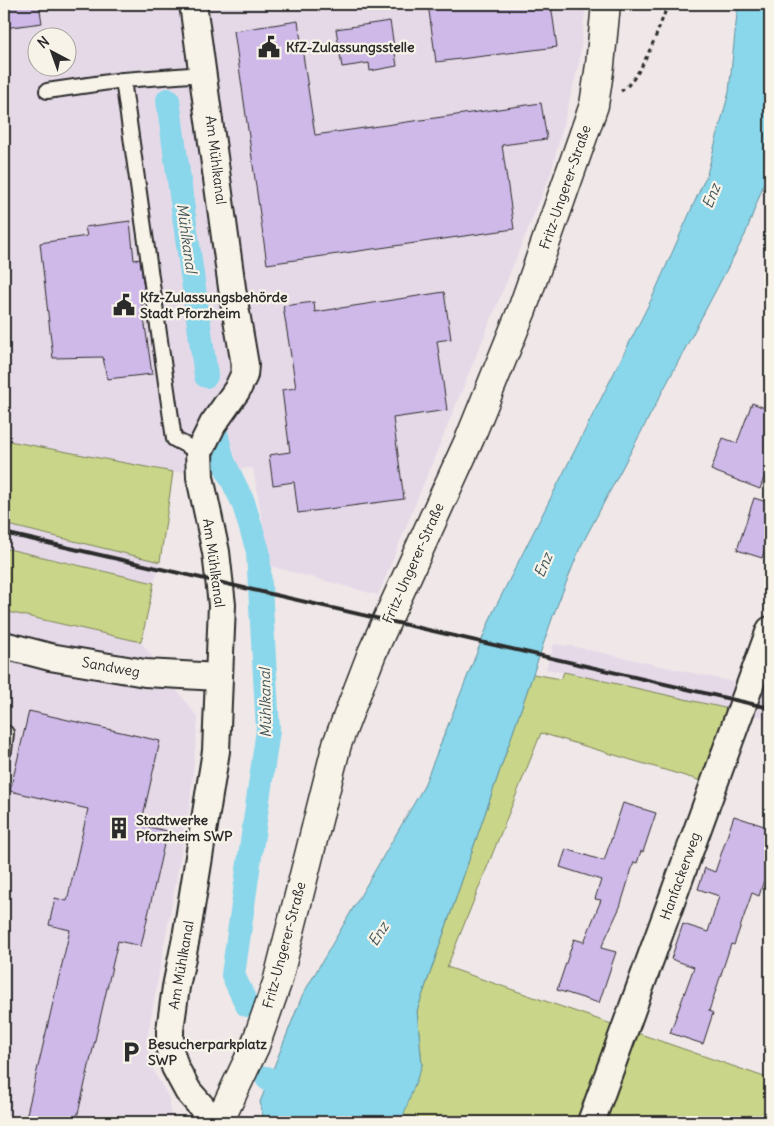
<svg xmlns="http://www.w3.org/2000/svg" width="774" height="1126" font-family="Delius,sans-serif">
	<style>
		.built { fill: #e5d9e8; fill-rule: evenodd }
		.green { fill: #c9d588; stroke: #7a805a }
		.water { fill: #8ad6ea; stroke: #64929e }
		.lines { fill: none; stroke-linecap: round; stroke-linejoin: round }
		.canal { stroke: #8ad6ea; stroke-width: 24 }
		.building { fill: #ceb9e9; stroke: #2b2b2b }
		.service-casing { stroke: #2b2b2b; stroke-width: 18 }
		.minor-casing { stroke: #2b2b2b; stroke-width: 30 }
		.tertiary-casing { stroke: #2b2b2b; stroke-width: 31 }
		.path { stroke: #2b2b2b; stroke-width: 3; stroke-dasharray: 4 4; stroke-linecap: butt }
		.service { stroke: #f7f3e8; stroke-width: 14 }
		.minor { stroke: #f7f3e8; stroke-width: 26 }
		.tertiary { stroke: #f7f3e8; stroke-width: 28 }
		.rail { stroke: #2b2b2b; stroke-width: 4 }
		.labels { text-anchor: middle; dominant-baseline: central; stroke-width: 4.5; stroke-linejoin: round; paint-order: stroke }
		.poi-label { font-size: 14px; font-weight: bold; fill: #2b2b2b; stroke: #f7f3e8; text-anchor: start }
		.street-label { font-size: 14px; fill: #2b2b2b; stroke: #f7f3e8 }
		.water-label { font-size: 15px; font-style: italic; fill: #43565b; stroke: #f7f3e8 }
	</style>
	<rect width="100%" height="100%" fill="#efe7e8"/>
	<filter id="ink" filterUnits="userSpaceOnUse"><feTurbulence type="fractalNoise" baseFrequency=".02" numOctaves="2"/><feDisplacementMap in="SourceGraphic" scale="10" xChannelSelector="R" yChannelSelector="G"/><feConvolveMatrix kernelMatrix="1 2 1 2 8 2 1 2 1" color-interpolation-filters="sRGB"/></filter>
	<g filter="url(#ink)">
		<!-- built -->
		<g class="built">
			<path d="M4,4H586L579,63L551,173L378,595L270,566L253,468L173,472L4,440ZM38,38H68V68H38Z"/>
			<polygon points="4,524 160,562 154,583 4,548"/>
			<polygon points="4,611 141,642 198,718 190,804 146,1044 155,1074 169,1098 171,1122 4,1122"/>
			<polygon points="554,644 571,646 738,683 729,709 546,669"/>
			<polygon points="762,690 770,692 770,719 753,715"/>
		</g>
		<!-- green -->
		<g class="green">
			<polygon points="4,440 173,472 160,562 4,524"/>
			<polygon points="4,548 154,583 141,642 4,611"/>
			<polygon points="564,672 729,709 705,782 541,733 447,967 770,1079 770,1122 399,1122 422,1065 417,1011 533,674 561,679"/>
		</g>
		<!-- water -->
		<polygon class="water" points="738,4 770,4 770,159 769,170 745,235 580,548 553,616 417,1011 422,1065 401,1122 264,1122 260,1102 302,996 423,788 493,612 652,298 707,174 729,92"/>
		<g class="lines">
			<!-- canal -->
			<g class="canal">
				<polyline points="168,100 206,376"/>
				<polyline points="216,433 223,461 243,502 258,551 268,730 233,975 247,1005"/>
				<polyline points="267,1078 324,1122"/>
			</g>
		</g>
		<!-- building -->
		<g class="building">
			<polygon points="4,4 39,4 42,23 4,28"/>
			<polygon points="428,4 551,4 557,47 436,62"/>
			<polygon points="298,21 315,135 541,103 547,139 502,145 514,229 267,264 234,31"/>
			<polygon points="390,21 397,66 370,71 369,63 342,67 336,29"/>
			<polygon points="130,221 134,260 140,259 146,303 142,304 152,374 107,379 103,357 53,358 40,243 87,236 85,227"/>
			<polygon points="444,292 451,339 437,341 447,410 393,418 404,499 298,513 294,482 273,485 269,455 290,452 282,390 296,388 283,306 314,302 315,312"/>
			<polygon points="752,403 770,410 770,461 760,489 711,470 723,438 737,443"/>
			<polygon points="754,498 770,503 770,533 762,558 737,550"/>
			<polygon points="29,711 160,741 141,825 167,831 141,946 118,941 76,1122 25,1122 70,930 49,925 55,898 67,901 88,809 10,791"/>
			<polygon points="623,803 656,813 643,852 641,851 637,863 634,862 620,907 601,948 616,952 599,1003 557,990 574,939 584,942 601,900 595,899 601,880 560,867 566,849 604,861"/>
			<polygon points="734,816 770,828 770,861 759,896 752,893 734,945 731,944 709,1011 713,1013 703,1044 670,1033 694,967 671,959 683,924 708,932 719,896 698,889 705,868 715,872"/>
		</g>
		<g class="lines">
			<!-- service casing -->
			<g class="service-casing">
				<g id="service">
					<polyline points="47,91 123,80"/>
					<polyline points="199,452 174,439 123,80 204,74"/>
					<polyline points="4,733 6,733 4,751"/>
				</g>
			</g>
			<!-- minor casing -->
			<g class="minor-casing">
				<g id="minor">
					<polyline points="193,4 233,295 245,365 244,375 237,390 213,424 199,452 200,477 216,552 222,605 216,751 186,938 176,987 170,1030 170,1050 175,1067 188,1091 215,1122"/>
					<polyline points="4,645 50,657 145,673 219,677"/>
					<polyline points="591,1122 770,630"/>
				</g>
			</g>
			<!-- tertiary casing -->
			<g class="tertiary-casing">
				<polyline id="tertiary" points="219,1122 255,1046 277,983 337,744 372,653 470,438 522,310 594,105 600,65 606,4"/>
			</g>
			<!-- path -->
			<path class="path" d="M621,91C641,80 660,26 668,4"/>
			<!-- service -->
			<use href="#service" class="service"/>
			<!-- minor -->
			<use href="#minor" class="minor"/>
			<!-- tertiary -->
			<use href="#tertiary" class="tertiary"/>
			<!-- rail -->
			<polyline class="rail" points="4,533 770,708"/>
		</g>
	</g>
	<!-- icons -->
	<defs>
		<g id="civic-bare" transform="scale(1.725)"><path d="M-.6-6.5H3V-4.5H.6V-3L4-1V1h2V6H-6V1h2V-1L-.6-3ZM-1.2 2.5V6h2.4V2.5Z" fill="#2b2b2b" stroke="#f7f3e8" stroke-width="2.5" paint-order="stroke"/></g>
		<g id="building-bare" transform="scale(1.725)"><path d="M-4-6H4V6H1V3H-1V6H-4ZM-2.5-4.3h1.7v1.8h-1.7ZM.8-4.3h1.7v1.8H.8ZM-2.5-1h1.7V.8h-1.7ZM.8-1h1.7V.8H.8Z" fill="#2b2b2b" stroke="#f7f3e8" stroke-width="2.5" paint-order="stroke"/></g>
		<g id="parking-bare" transform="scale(1.725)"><path d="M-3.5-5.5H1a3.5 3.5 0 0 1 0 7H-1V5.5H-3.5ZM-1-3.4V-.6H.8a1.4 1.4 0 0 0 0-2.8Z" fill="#2b2b2b" stroke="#f7f3e8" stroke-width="2.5" paint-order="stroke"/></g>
	</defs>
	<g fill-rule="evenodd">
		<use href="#civic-bare" x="269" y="47"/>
		<use href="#civic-bare" x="124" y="305"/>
		<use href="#building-bare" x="119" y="828"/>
		<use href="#parking-bare" x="131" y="1052"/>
	</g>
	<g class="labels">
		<!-- poi labels -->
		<g class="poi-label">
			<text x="286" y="47">KfZ-Zulassungsstelle</text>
			<text x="140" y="297">Kfz-Zulassungsbehörde<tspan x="140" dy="16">Stadt Pforzheim</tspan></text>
			<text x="136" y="820">Stadtwerke<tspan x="136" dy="16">Pforzheim SWP</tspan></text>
			<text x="148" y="1044">Besucherparkplatz<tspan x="148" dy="16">SWP</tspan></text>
		</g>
		<!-- street labels -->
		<g class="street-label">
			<text transform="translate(216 160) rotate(83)">Am Mühlkanal</text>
			<text transform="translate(565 187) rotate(-71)">Fritz-Ungerer-Straße</text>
			<text transform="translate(214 563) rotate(82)">Am Mühlkanal</text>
			<text transform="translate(413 563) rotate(-66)">Fritz-Ungerer-Straße</text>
			<text transform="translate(111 667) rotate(10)">Sandweg</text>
			<text transform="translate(680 876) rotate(-70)">Hanfackerweg</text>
			<text transform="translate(284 945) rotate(-75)">Fritz-Ungerer-Straße</text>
			<text transform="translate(181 965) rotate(-80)">Am Mühlkanal</text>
		</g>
		<!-- water labels -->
		<g class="water-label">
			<text transform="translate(711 196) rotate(-68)">Enz</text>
			<text transform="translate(187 238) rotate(82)">Mühlkanal</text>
			<text transform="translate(543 565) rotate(-67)">Enz</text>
			<text transform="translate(265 703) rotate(-91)">Mühlkanal</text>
			<text transform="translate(378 934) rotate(-58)">Enz</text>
		</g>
	</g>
	<!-- margin -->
	<rect width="774" height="1126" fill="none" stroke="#f7f3e8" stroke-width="20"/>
	<rect x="10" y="10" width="754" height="1106" fill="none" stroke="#2b2b2b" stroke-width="2" filter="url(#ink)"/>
	<!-- north arrow -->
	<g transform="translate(52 52) rotate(319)"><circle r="24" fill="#f7f3e8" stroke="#a5a39c"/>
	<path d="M0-4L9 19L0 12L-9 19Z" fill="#2b2b2b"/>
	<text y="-8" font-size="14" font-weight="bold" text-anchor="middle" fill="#2b2b2b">N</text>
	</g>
</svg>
